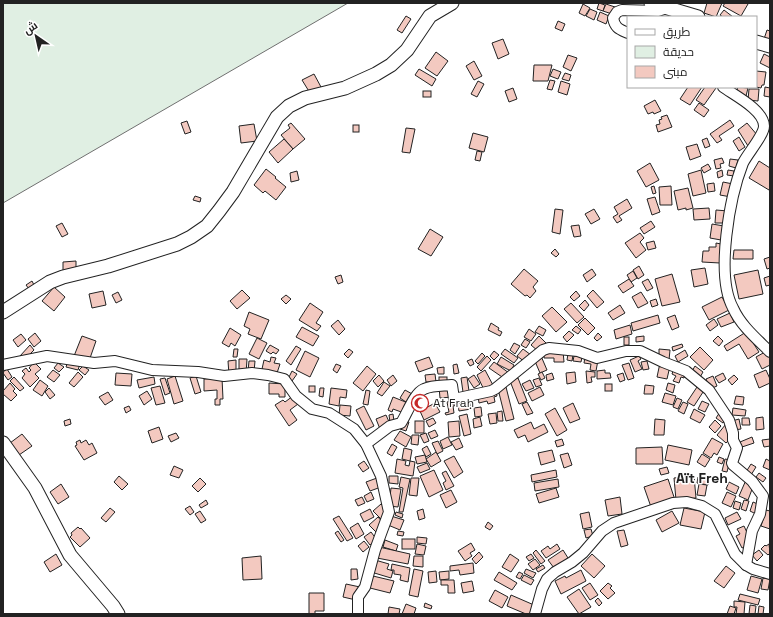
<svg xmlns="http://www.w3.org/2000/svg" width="773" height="617" font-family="'Space Grotesk',Cairo,sans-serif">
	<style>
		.green { fill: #e0efe3; stroke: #6f6f6f }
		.building { fill: #f3c9c0; stroke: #222 }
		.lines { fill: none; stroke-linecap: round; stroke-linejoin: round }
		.minor-casing { stroke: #222; stroke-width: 12 }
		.major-casing { stroke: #222; stroke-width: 15 }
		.minor { stroke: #fff; stroke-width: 10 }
		.major { stroke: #fff; stroke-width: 13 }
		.labels { text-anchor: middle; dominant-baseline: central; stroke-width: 3; stroke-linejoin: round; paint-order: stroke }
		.poi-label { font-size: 12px; fill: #222; stroke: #fff; text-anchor: start }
		.quarter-label { font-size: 14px; font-weight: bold; fill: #222; stroke: #fff }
	</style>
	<rect width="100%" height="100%" fill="#fff"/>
	<!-- green -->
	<polygon class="green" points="3,3 348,3 3,203"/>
	<!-- building -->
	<g class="building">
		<polygon points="599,3 605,5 603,11 597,9"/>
		<polygon points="707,3 722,3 716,17 704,13"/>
		<polygon points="725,3 746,3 748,4 741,16 723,6"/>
		<polygon points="583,4 590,8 585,16 579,13"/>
		<polygon points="606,4 615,7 612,14 603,11"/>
		<polygon points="590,9 597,12 594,20 586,16"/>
		<polygon points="724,10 733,17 723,17 720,15"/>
		<polygon points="600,12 609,16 606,24 597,20"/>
		<polygon points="406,16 411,19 402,33 397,30"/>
		<polygon points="558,21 565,24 562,31 555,28"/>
		<polygon points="767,30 770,31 770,41 764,39"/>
		<polygon points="503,39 509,54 498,59 492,43"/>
		<polygon points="436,52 448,61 437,76 425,68"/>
		<polygon points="764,54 770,57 770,68 760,63"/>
		<polygon points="568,55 577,58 571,71 563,67"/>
		<polygon points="474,61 482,76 474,80 466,66"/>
		<polygon points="534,65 552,65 548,81 533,81"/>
		<polygon points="419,69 436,79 432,86 415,75"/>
		<polygon points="553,69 561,72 558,79 550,76"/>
		<polygon points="756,71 766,72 764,85 762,85 761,88 756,87"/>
		<polygon points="565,73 571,75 569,81 562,79"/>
		<polygon points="314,74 321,87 310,93 302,80"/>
		<polygon points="550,80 555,81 552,90 547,89"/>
		<polygon points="478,81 484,84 477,97 471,94"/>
		<polygon points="561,81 570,84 567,95 558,92"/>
		<polygon points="688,87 702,87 690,105 680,99"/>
		<polygon points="705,87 714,87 716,88 704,105 696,100"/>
		<polygon points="738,87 748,88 746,96 736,93"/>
		<polygon points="765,87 770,88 770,97 764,96"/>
		<polygon points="513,88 517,99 509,102 505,91"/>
		<polygon points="749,89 759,89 758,101 748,100"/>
		<rect x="423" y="91" width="8" height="6"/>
		<polygon points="655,100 661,111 654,114 653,112 648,114 644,106"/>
		<polygon points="699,103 709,110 704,117 694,110"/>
		<polygon points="667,115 672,127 658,132 656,125 660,124 659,120 662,119 661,117"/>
		<polygon points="730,120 734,126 719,136 722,140 717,143 710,134"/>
		<polygon points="187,121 191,132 185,134 181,123"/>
		<polygon points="291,123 305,139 293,149 281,135 290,128 288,125"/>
		<polygon points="747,123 758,136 753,143 748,146 738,130"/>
		<polygon points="254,124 257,141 241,143 239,126"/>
		<rect x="353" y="125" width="6" height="7"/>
		<polygon points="406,128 415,129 410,153 402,152"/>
		<polygon points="473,133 488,137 484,152 469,148"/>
		<polygon points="739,137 745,147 739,151 733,141"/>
		<polygon points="707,138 710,146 705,148 702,140"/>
		<polygon points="284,139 293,149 278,163 269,152"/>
		<polygon points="697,144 701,156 690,160 686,147"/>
		<polygon points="477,151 482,152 480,161 475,160"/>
		<polygon points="722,158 724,163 720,164 721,168 716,169 714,160"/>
		<polygon points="730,159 738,160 736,168 729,166"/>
		<polygon points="759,161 770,168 770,188 769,190 749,178"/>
		<polygon points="650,163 659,180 646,187 637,171"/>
		<polygon points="708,164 711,169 704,173 701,168"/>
		<polygon points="266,169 276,177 275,178 286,187 276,200 265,191 263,193 254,185"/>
		<polygon points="701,170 706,193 693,196 688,174"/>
		<polygon points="722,170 723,176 718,178 717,172"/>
		<polygon points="728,170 734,171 734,176 727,175"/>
		<polygon points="297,171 299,180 291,182 290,173"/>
		<polygon points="723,182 733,184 731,197 720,195"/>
		<polygon points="714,183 715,191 708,192 707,184"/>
		<polygon points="654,186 656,193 653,194 651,187"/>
		<polygon points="671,186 672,205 660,205 659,187"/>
		<polygon points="688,188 693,208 686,210 686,208 678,210 674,191"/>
		<polygon points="195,196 201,198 200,202 193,200"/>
		<polygon points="655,197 660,212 652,215 647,199"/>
		<polygon points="627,199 632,208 619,216 622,220 617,223 613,217 618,214 614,207"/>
		<polygon points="709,208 710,219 694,220 693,209"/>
		<polygon points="555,209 563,210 560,234 552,232"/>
		<polygon points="594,209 600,219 591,224 585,214"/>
		<polygon points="716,210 728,211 728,223 715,223"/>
		<polygon points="651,221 655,227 644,234 640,228"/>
		<polygon points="62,223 68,234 62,237 56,226"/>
		<polygon points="712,224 724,226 721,240 710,238"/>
		<polygon points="579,225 581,236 574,237 571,226"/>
		<polygon points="430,229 443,237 431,256 418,249"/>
		<polygon points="640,233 644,238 640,242 646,250 636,258 625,243"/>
		<polygon points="654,241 656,248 648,250 646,243"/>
		<polygon points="716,243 721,244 720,263 702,262 703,251 709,251 709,247 716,247"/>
		<polygon points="555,249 559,254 556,257 551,253"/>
		<polygon points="734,250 753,250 753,259 733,259"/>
		<polygon points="770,257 770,268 767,269 764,259"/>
		<polygon points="76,261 76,270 63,271 63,262"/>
		<polygon points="639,266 644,275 638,279 633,270"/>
		<polygon points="705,268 708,284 694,287 691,270"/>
		<polygon points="524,269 538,281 533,287 536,291 530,298 527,295 525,296 511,284"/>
		<polygon points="592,269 596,275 587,282 583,275"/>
		<polygon points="758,270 763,294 739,299 734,275"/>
		<polygon points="633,271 637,278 631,282 627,275"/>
		<polygon points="672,274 680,302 662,306 655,279"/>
		<polygon points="341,275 343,282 338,284 335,277"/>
		<polygon points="770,276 770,285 766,286 764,278"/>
		<polygon points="629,279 634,286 623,293 618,286"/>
		<polygon points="648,279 653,288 647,291 642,282"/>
		<polygon points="32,281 34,285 29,289 26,285"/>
		<polygon points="54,287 65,297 54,311 42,301"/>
		<polygon points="242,290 250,298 237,309 230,301"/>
		<polygon points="593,290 604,302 597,308 587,296"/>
		<polygon points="103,291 106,305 92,308 89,294"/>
		<polygon points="576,291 580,296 574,301 570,297"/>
		<polygon points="118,292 122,300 116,303 112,295"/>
		<polygon points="641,292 648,303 638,308 632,297"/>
		<polygon points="286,295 291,299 286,304 281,299"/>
		<polygon points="722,297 729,310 709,320 702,307"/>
		<polygon points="656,299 658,305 652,307 650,301"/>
		<polygon points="585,300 589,305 584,311 579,306"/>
		<polygon points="310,303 323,312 316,323 321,326 317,331 299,320"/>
		<polygon points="571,303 584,317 577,323 564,309"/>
		<polygon points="620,305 625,313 613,320 608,313"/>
		<polygon points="552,307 567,322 556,332 542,316"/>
		<polygon points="249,312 269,320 261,339 248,334 250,329 244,326"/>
		<polygon points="730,313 734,322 721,327 717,319"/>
		<polygon points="658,315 660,323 633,331 631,323"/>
		<polygon points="675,315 679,327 672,330 667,318"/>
		<polygon points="585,318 595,328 588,335 578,325"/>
		<polygon points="714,319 718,325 710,331 706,325"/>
		<polygon points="338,320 345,329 339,335 331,326"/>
		<polygon points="491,323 499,328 498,330 502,332 500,336 488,330"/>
		<polygon points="630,325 632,334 616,339 614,330"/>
		<polygon points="539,326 546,330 543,336 535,332"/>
		<polygon points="576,326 581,330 578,334 572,330"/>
		<polygon points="302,327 319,336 313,346 296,337"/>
		<polygon points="230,328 241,335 235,346 231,343 229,347 222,343"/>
		<polygon points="529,329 536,334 531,341 524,337"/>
		<polygon points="569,331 574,335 567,342 563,337"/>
		<polygon points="746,332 759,352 748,359 739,344 727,351 724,346"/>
		<polygon points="35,333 41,341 34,347 28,339"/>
		<polygon points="598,333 602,337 597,341 594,338"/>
		<polygon points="21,334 26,340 18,347 13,340"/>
		<polygon points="82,336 96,341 89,361 74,356"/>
		<polygon points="539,336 546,343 538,351 531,345"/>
		<polygon points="644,336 644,341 636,342 636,337"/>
		<polygon points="718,336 723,341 719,346 713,341"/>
		<rect x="624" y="337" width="5" height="8"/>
		<polygon points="257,338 267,343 259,359 249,354"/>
		<polygon points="525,339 530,342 526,348 521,345"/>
		<polygon points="514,343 520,346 515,354 510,350"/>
		<polygon points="682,344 683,347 673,351 672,347"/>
		<polygon points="30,345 34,350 24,360 20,356"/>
		<polygon points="270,345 279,350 276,354 273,352 271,354 266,351"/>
		<polygon points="296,346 301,349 291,365 286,361"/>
		<polygon points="700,347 713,360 704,370 690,357"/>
		<polygon points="234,349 238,349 237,357 233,357"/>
		<polygon points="349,349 353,352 348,358 344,354"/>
		<polygon points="505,349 518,358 514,363 501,354"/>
		<polygon points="523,349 531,355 525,362 517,356"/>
		<polygon points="659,349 670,350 669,360 659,360"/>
		<polygon points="685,350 688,356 678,362 675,356"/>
		<polygon points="305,351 319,358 310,377 296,370"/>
		<polygon points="494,351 499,355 494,360 490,356"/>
		<polygon points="544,351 563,351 564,362 554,362 554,358 544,358"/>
		<polygon points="765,352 770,357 770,365 762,369 756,357"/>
		<polygon points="482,353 485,356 478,364 475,361"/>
		<polygon points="568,354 573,355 572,361 567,360"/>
		<polygon points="487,356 491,360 481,371 477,367"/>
		<polygon points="541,356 547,370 540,373 534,359"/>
		<polygon points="574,356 582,357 581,362 573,361"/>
		<polygon points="639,356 641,359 638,361 642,369 635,372 630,360"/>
		<polygon points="271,357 276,358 274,363 280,364 277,373 262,369 264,360 270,362"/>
		<polygon points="429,357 433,367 419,372 415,362"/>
		<polygon points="501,357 514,365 511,371 497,364"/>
		<polygon points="585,357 598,360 596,371 590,370 591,364 584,363"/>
		<polygon points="239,359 247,359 246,374 239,374"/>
		<polygon points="472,359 474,364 470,366 467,361"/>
		<polygon points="236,360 236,374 229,375 228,361"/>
		<polygon points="68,361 80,364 78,370 66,367"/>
		<polygon points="249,361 255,361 254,372 248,371"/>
		<polygon points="647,361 649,369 643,370 641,362"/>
		<polygon points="34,362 41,369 35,374 39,378 30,387 22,378 25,374 22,371 26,368 29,372 31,370 29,368"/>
		<polygon points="494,362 509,373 505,379 489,368"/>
		<polygon points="58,363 64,367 59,372 54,368"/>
		<polygon points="629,363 634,378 628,380 622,365"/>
		<polygon points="660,363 670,366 667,379 657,377"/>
		<polygon points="336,364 341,366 337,373 333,370"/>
		<polygon points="457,364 459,373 454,374 453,365"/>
		<polygon points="83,366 89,370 85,375 79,370"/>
		<polygon points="367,366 376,374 363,391 353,383"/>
		<polygon points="695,366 703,372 699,379 691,373"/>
		<polygon points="444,367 444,374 438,374 437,368"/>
		<polygon points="674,368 686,373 684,378 681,377 679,383 673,381 676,376 672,374"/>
		<polygon points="7,369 12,377 8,380 3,373 3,372"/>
		<polygon points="53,370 60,375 54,382 47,377"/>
		<polygon points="485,370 494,387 485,392 477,375"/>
		<polygon points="605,370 605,373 610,373 611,378 597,379 597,371"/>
		<polygon points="766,370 770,379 770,383 759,388 754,375"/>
		<polygon points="292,371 297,374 292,381 288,379"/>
		<polygon points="586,371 595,372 595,377 591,377 592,382 587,383"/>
		<polygon points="78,372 83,377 74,387 69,383"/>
		<polygon points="542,372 545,378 541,380 538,374"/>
		<polygon points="575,372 576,382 567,384 566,373"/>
		<polygon points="116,373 132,374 131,386 115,385"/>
		<polygon points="552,373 554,379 547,381 546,375"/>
		<polygon points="623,373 625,380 620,382 617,375"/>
		<polygon points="723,373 726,379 719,383 715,377"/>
		<polygon points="435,374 436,382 426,382 425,375"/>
		<polygon points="379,375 384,381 378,387 373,381"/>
		<polygon points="393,375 397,381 391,386 387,380"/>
		<polygon points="474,375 480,384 474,388 468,379"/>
		<polygon points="734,375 738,379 732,385 728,380"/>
		<polygon points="175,376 183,401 174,404 167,379"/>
		<polygon points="196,376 201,392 195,394 190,378"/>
		<polygon points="713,376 717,386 710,389 706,379"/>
		<polygon points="14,377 24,388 20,391 10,381"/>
		<polygon points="154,377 155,384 139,388 137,380"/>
		<rect x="439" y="377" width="8" height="7"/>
		<polygon points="467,377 469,391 463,392 461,378"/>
		<polygon points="165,378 170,393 165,395 160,379"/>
		<polygon points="222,378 223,399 220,399 220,405 215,405 215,399 217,399 217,390 204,391 204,379"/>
		<polygon points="518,378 527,401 519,404 510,381"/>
		<polygon points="539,378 542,385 536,387 533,380"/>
		<polygon points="40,380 48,386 42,396 33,390"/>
		<polygon points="530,380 534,388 526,391 522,384"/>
		<polygon points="384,382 390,386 382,396 377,393"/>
		<polygon points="10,383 15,389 13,391 17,395 11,401 3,394 3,391"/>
		<polygon points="269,383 285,384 285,397 279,397 279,394 269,394"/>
		<polygon points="668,383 675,385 673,393 666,390"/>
		<rect x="605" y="384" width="7" height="7"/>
		<polygon points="699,384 705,389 694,406 687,402"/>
		<polygon points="645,385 654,386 653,394 644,394"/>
		<polygon points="160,386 165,403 156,405 151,388"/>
		<rect x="309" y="386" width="6" height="6"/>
		<polygon points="439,387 448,387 452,397 440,398"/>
		<polygon points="506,387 514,419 506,421 498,389"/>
		<polygon points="540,387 544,395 532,401 528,393"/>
		<polygon points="49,388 55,395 50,399 45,392"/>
		<polygon points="320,388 324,388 323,397 319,396"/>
		<polygon points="331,388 347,390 346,398 340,397 339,406 329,404"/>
		<polygon points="366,390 370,391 368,405 363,404"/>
		<polygon points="405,390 414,395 409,404 400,398"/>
		<polygon points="147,391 152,399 144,405 139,396"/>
		<polygon points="496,391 497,396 494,397 495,402 488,404 487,401 479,403 478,396"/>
		<polygon points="108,392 113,400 105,405 99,397"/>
		<polygon points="665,393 676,396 673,405 662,402"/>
		<polygon points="293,396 298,404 290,410 297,420 289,426 275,405 283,400 285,402"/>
		<polygon points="736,396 744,397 743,405 734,404"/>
		<polygon points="393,397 408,403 404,413 393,409 392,412 388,410"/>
		<polygon points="469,398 471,409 459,411 458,405 453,406 454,413 446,415 445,413 449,412 447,402"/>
		<polygon points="677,398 682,400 678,409 673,407"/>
		<polygon points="416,399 423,401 421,407 415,405"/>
		<polygon points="702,401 709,404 705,412 698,409"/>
		<polygon points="527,402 533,413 527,415 522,404"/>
		<polygon points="683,402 688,404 684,414 678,411"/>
		<polygon points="435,403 440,412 424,420 420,411"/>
		<polygon points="573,403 580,419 570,423 563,408"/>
		<polygon points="340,405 351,406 350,416 339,415"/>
		<polygon points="129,406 131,410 126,413 124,408"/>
		<polygon points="364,406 374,426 366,430 356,410"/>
		<polygon points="481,407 482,416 475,417 474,408"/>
		<polygon points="555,408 567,430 557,436 545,414"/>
		<polygon points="733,408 746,410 745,416 732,415"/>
		<polygon points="694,409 705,415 700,423 690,418"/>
		<polygon points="502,411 503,421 498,421 497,412"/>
		<polygon points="720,412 727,417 723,423 716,418"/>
		<polygon points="496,413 497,423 490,424 488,414"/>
		<polygon points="393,414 394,421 390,422 389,415"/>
		<polygon points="467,414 471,434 464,436 459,416"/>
		<polygon points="386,415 390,424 380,429 376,419"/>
		<polygon points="480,417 482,426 474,428 473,419"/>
		<polygon points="763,417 764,429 756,430 756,418"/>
		<polygon points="433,418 436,423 429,427 426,421"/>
		<polygon points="742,418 749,418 750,425 742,425"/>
		<polygon points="70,419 71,424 65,426 64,421"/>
		<polygon points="655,419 665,420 664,435 654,435"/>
		<polygon points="739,419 741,429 734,430 732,421"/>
		<polygon points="715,420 721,426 715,433 709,427"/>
		<polygon points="402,421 409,422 406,431 400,429"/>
		<rect x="415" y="421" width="9" height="12"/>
		<polygon points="459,421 460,436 449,437 448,422"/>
		<polygon points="531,422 534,429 544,424 548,432 528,442 525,435 518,438 514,430"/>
		<polygon points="726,424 731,429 728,433 732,437 726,443 717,435"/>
		<polygon points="159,427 163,439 152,443 148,431"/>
		<polygon points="435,430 438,436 431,439 428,433"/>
		<polygon points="400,431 411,437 406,447 394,440"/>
		<polygon points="176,433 179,438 171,442 168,436"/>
		<polygon points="426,433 429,441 424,443 420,435"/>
		<polygon points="22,434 32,446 19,455 10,443"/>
		<polygon points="412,435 419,435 418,445 411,444"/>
		<polygon points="448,437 452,445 443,449 440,441"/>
		<polygon points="752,437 754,443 742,447 740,442"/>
		<polygon points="459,438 463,447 456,450 451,442"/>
		<polygon points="712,438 723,444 717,455 714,453 711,458 703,453"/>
		<polygon points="562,439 564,445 557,447 555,441"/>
		<polygon points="770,439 770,446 764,447 762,440"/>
		<polygon points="80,440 81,443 86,440 89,445 92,443 97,453 84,460 75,446 77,445 76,442"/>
		<polygon points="438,441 443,451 437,454 432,443"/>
		<polygon points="392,444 397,447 392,456 387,453"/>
		<polygon points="668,445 692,450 689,465 665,460"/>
		<polygon points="427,446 431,454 426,457 422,449"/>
		<polygon points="662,447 663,464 636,464 636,448"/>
		<polygon points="404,448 412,450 410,461 402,459"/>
		<polygon points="552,450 555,461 541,465 538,453"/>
		<polygon points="436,452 441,461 431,467 426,459"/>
		<polygon points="568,453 572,465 564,468 560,455"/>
		<polygon points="702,454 710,459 705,467 697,462"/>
		<polygon points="425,455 427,462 417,464 415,457"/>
		<polygon points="454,456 463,472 454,478 444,461"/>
		<polygon points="719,457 724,459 722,464 717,462"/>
		<polygon points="397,459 406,461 405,465 409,466 410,461 415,462 413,476 395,473"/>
		<polygon points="725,459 730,460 727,472 722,471"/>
		<polygon points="766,459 770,461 770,470 763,467"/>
		<polygon points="364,461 369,468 363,472 358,465"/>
		<polygon points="427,463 430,469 420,473 417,467"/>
		<polygon points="751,464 756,467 751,475 746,472"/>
		<polygon points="174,466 183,470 179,478 170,475"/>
		<polygon points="667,467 669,473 661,475 659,469"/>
		<polygon points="434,470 443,490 429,497 420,476"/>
		<polygon points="556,470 557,477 532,482 531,475"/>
		<polygon points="446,471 454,486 446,490 443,483 446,481 442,473"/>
		<polygon points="759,473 766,478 763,482 756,477"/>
		<polygon points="119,476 128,484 122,490 114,482"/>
		<polygon points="389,476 398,476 398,484 389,483"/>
		<polygon points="694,476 696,498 676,500 674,478"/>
		<polygon points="401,477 410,479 403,512 399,512 403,488 399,487"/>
		<polygon points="698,477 709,479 708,485 697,483"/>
		<polygon points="200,478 206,484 198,492 192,486"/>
		<polygon points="377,478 381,487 370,491 366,482"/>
		<polygon points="411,478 419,478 417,496 409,495"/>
		<polygon points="558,479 559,487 535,491 534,483"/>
		<polygon points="668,479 675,500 651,507 644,487"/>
		<polygon points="746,480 754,484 748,500 739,496"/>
		<polygon points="729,482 739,487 736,494 726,489"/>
		<polygon points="61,484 69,497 58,504 50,492"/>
		<polygon points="699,484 707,485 705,496 697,495"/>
		<polygon points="391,488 401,489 398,507 389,506"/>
		<polygon points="556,488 559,497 539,503 536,494"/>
		<polygon points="451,490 457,502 446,508 440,495"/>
		<polygon points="371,492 374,499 367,502 364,496"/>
		<polygon points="727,492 736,496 731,507 722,503"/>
		<polygon points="362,497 365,503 358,506 355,500"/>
		<polygon points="620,497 622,514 608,516 605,500"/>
		<polygon points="206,500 208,504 201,508 199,505"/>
		<polygon points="744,500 749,501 746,511 741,509"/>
		<polygon points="735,501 741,503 739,510 733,508"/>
		<polygon points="753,502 760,505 756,514 750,511"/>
		<polygon points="381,504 387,510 382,520 373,511"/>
		<polygon points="190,506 194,512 190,515 185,509"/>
		<polygon points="110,508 115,512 106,522 101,518"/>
		<polygon points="684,508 705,512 701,529 680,525"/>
		<polygon points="370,509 374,517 364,522 360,514"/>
		<polygon points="423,509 425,518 419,520 417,511"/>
		<polygon points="766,510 770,511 770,529 761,526"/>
		<polygon points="200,511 206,520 201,523 195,514"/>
		<polygon points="672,511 679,523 662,532 656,520"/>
		<polygon points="396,512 403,514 402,518 395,515"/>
		<polygon points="589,512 592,527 583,529 580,514"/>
		<polygon points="737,512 741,519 728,525 725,518"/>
		<polygon points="339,516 353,538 347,541 333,519"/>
		<polygon points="391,516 404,520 400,530 388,525"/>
		<polygon points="378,517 384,524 376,532 369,525"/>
		<polygon points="488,522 493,526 490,530 485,527"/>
		<polygon points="358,523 364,534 356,539 350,528"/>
		<polygon points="744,526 750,539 749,545 742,548 736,536 740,534 737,529"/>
		<polygon points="78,527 80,529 81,528 90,538 80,547 70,537 72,535 71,533"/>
		<polygon points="591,529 593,536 586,538 584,530"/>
		<polygon points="624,530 628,545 621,547 617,531"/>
		<polygon points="338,531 344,540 341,542 335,533"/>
		<polygon points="398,531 404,532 403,536 397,535"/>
		<polygon points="371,532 377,540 370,545 364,537"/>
		<polygon points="417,537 427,538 426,544 417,543"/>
		<rect x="402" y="539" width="13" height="10"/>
		<polygon points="385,540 398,545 396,551 383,547"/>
		<polygon points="364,541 369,547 363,552 358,546"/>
		<polygon points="471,543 475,550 470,553 472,556 465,561 458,551"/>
		<polygon points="417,544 426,546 424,555 415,554"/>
		<polygon points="557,544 560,549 546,558 541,551 548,546 550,549"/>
		<polygon points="769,544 770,553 768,555 761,549 765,545 766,546"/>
		<polygon points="379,547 410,554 408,564 377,558"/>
		<polygon points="536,550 545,561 541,564 533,553"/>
		<polygon points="563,550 568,558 554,568 548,560"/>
		<polygon points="759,550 763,555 757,561 752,555"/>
		<polygon points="479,552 483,557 476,564 472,559"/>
		<polygon points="56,554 62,565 50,572 44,562"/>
		<polygon points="510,554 519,560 511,572 502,567"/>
		<polygon points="531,554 534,558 529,561 526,557"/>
		<polygon points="592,554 605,566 594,578 581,566"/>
		<polygon points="261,556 262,579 243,580 242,558"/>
		<polygon points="414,556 423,556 423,567 413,566"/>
		<polygon points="535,559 540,565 533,570 528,564"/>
		<polygon points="375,560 389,564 387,569 393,571 391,578 371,572"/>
		<polygon points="473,563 474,573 460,575 459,570 450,571 450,566"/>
		<polygon points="392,564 410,568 408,582 400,580 401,575 394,574 394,570 391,570"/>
		<polygon points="543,565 545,568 538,572 536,569"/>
		<polygon points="726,566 735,573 724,588 714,581"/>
		<polygon points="351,569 357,569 358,579 351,580"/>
		<polygon points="414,569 423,571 418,597 409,595"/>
		<polygon points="526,569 536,573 533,578 524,573"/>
		<polygon points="581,570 586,581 561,594 555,581 565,576 566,578"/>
		<polygon points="436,571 437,582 429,583 428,572"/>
		<polygon points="449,571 449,579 440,580 439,572"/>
		<polygon points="499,572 517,583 512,590 494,580"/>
		<polygon points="519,572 523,574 520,579 516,577"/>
		<polygon points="524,575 534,580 531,585 521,580"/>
		<polygon points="373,576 394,581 390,593 370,588"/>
		<polygon points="751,576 762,579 758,593 747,590"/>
		<polygon points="763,578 770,579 768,590 761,589"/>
		<polygon points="441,580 454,580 455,593 448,593 448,585 441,585"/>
		<polygon points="472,581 474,591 463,593 461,583"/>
		<polygon points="590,583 598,595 590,600 582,588"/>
		<polygon points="608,583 612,586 610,588 615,593 608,599 600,591"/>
		<polygon points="346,584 360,587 356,600 343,597"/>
		<polygon points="579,589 591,607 579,614 567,597"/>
		<polygon points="495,590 508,597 502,608 489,601"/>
		<polygon points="309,593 324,593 324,611 315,611 315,614 309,614"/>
		<polygon points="740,594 760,599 758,605 738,600"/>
		<polygon points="511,595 534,605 530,614 526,614 507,606"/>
		<polygon points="598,598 602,603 599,606 595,601"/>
		<polygon points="734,601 745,602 744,614 736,614 737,607 734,607"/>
		<polygon points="425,603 432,606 431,609 424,607"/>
		<polygon points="406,604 416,608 414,614 402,614"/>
		<polygon points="750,605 756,606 755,614 749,614"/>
		<polygon points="730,606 736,608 734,614 727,614"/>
		<polygon points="759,606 764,607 763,614 758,614"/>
		<polygon points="389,607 400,609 399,614 388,614"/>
	</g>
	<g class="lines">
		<!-- minor casing -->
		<g class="minor-casing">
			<g id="minor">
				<path d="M628,33C619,29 615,28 613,18L617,12L622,10L658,11L667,8"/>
				<path d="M723,87C734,95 764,110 764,126C764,135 748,153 743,163C730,196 715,275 733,308C741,326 757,339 770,352"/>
				<polyline points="3,365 47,356 94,363 115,361 152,370 198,372 224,376 252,373 268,375 284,379 296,396 312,409 329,413 354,429 366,444 381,476 389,512 375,550 365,587 358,597 358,614"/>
				<path d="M366,444L390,426L401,423C407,414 414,393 424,389C433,385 443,386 452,385L454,399L491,391L495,389L543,350L549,348L578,351L597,358L626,351H640L663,362L686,371L709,390L729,420L733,433V440L737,448L732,463L733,465L752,481L763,496L760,514L752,531L746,565"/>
				<polyline points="535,614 542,589 547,579 555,572 572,562 583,553 602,531 614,523 673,503 687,502 702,506 715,514 735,554 746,565 753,569 770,574"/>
			</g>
		</g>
		<!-- major casing -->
		<g class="major-casing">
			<g id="major">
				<polyline points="651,3 698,17"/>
				<polyline points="756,42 770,46"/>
				<polyline points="3,312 50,282 63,277 108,266 177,244 191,237 207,226 219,211 233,192 277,117 289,106 305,98 345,88 376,74 391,65 407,50 430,16 452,3"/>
				<polyline points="3,443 35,488 70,555 113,606 118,614"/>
			</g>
		</g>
		<!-- minor -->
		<use href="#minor" class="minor"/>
		<!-- major -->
		<use href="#major" class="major"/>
	</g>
	<!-- icons -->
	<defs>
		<g id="mosque-ring" transform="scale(0.9)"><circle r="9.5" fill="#fff" stroke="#c62828" stroke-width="1.5"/><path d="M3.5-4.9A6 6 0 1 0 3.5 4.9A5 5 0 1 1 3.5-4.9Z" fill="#c62828"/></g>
	</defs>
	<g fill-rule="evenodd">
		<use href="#mosque-ring" x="420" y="403"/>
	</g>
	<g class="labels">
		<!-- poi labels -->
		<g class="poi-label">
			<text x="433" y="403">At Fraḥ</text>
		</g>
		<!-- quarter labels -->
		<g class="quarter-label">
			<text x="702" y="478">Aït Freh</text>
		</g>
	</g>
	<!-- border -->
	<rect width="773" height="617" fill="none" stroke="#222222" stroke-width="8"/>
	<!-- legend -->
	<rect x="627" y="16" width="130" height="72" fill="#ffffff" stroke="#a7a7a7"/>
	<rect x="635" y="29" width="20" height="6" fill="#ffffff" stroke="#a7a7a7"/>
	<text x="663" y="36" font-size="12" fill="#222222">طريق</text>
	<rect x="635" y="46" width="20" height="12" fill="#e0efe3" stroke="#a7a7a7"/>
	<text x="663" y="56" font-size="12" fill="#222222">حديقة</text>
	<rect x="635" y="66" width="20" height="12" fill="#f3c9c0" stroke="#a7a7a7"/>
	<text x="663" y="76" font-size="12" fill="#222222">مبنى</text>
	<!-- north arrow -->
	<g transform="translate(36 36) rotate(326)" stroke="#ffffff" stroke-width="3" paint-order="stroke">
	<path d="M0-3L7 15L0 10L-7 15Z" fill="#222222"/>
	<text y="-6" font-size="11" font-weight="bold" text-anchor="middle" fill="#222222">ش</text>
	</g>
</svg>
